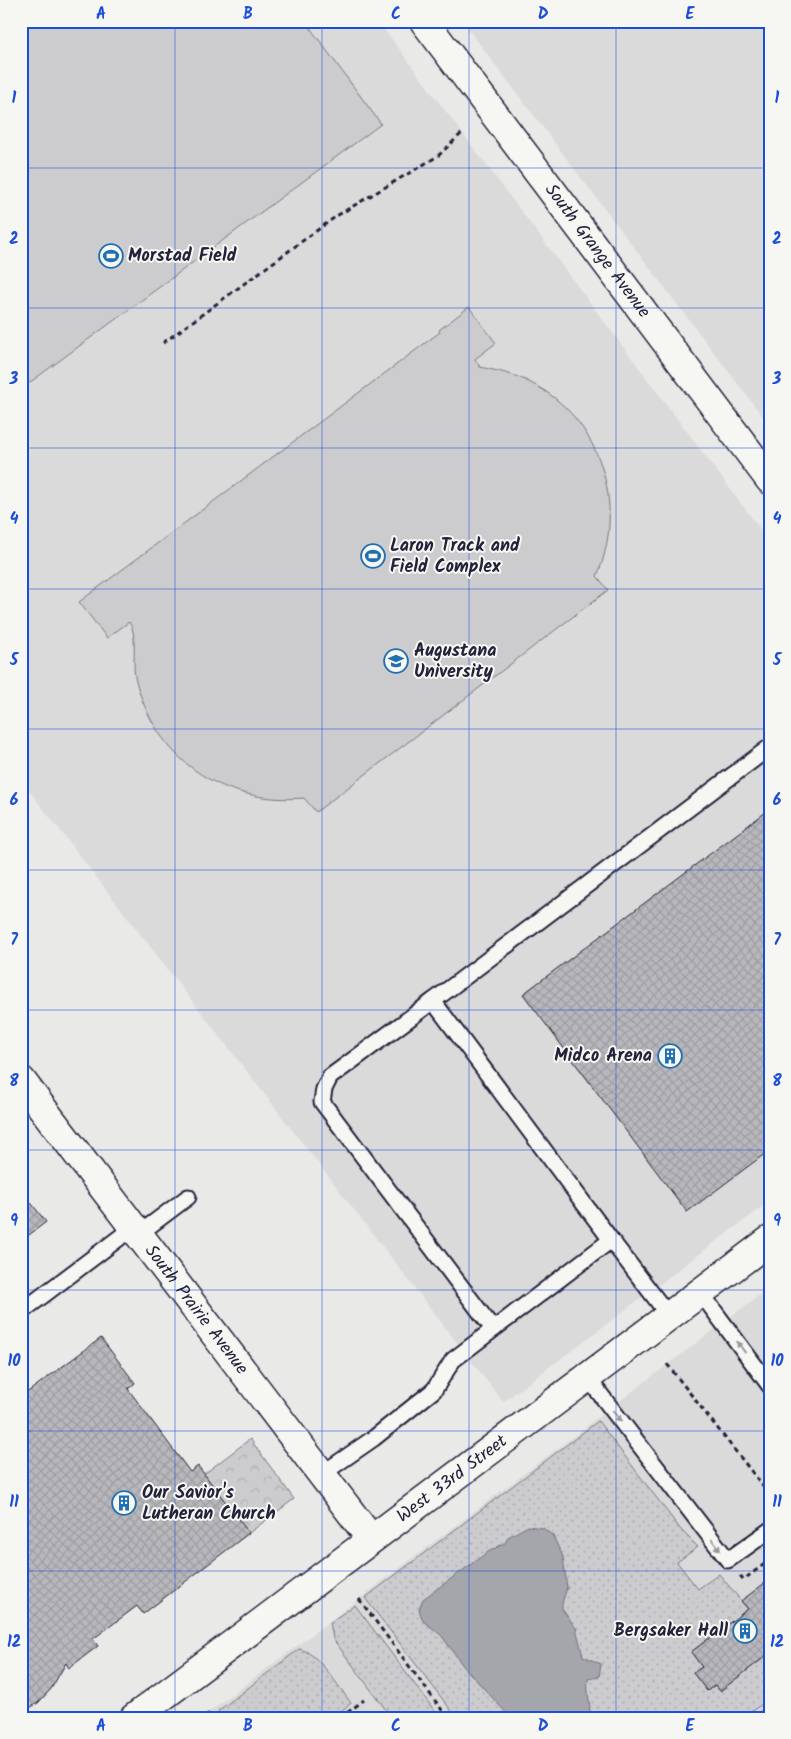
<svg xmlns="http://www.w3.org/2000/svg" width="791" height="1739" font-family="Kalam,sans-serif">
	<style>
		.built { fill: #dadada }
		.grass { fill: url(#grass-dots); stroke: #777784 }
		.park { fill: url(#park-crowns); stroke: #777784 }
		.garden { fill: #ccccce; stroke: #777784 }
		.water { fill: #a5a5ac; stroke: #71717f }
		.building { fill: url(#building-cross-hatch); stroke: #22223b }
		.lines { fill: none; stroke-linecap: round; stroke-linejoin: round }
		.lane-casing { stroke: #22223b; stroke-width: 19 }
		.street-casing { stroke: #22223b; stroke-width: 31 }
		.secondary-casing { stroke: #22223b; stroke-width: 31 }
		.path { stroke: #22223b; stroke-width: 3; stroke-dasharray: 5 4; stroke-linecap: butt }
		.lane { stroke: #f6f6f2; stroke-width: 15 }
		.street { stroke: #f6f6f2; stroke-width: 28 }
		.secondary { stroke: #f6f6f2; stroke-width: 28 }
		.oneway { fill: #9797a0 }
		.grid { fill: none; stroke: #1d4ed8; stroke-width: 1; stroke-opacity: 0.55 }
		.labels { text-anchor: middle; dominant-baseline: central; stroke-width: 4; stroke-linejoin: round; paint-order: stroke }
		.street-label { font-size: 18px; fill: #22223b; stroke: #f6f6f2 }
		.poi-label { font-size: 18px; font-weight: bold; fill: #22223b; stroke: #f6f6f2; text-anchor: start }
		.neatline { fill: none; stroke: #1d4ed8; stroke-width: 2 }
		.grid-label { font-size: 16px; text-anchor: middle; font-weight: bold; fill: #1d4ed8 }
	</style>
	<defs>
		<pattern id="grass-dots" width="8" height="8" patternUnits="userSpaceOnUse" patternTransform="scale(1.25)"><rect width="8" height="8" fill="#ccccce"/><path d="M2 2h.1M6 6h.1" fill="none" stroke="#afafb2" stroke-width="1.8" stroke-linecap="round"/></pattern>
		<pattern id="park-crowns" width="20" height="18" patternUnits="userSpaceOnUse" patternTransform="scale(1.25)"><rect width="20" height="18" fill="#ccccce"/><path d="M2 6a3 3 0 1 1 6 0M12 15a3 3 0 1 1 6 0" fill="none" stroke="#afafb2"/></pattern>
		<pattern id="building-cross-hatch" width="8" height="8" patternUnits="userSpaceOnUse" patternTransform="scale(1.25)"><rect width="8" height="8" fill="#b8b8bc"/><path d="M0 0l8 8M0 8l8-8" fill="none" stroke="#9e9ea2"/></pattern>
	</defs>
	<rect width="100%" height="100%" fill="#e9e9e7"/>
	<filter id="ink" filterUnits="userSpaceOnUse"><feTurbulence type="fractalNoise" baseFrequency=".02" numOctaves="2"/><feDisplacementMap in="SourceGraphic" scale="10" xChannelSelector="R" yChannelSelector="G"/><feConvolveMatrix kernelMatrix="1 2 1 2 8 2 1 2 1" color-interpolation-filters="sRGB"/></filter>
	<g filter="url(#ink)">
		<!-- built -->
		<g class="built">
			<polygon points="21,21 378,21 770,542 770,1201 503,1402 21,780"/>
			<polygon points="462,21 770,21 770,426 728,371"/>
			<polygon points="770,1287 770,1718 201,1718 359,1599"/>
		</g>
		<!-- grass -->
		<g class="grass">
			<polygon points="598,1421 681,1530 698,1547 677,1562 698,1589 719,1574 748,1609 691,1652 702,1667 694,1673 707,1691 715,1685 720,1691 770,1653 770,1699 741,1718 469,1718 466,1714 457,1718 365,1598"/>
			<polygon points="355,1605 440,1718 392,1718 333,1639 330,1622"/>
			<path d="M299,1649C317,1651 340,1689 351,1703L332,1718H223L218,1711Z"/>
		</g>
		<!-- park -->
		<polygon class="park" points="250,1439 294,1499 249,1533 204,1474"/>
		<!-- garden -->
		<g class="garden">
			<polygon points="21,21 305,21 381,124 21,389"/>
			<path d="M469,307L496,343L475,359L480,367C498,371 515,374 531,383C601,418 627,506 597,576L608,590L316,812L304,798C221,805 155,759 135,677C132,661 138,633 129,622L107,638L79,602L440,332L439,330Z"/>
		</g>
		<!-- water -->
		<path class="water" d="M528,1526L543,1528L553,1536L563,1557L567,1588L562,1603V1609L576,1628L583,1656L601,1664L599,1677L588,1679C586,1692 592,1705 589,1718H511L464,1667L441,1635L423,1621L419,1610L423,1599L488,1552L505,1543L508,1537Z"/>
		<!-- building -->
		<g class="building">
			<polygon points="770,809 770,1150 687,1212 523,994"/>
			<polygon points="21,1190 46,1222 21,1241"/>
			<polygon points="101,1338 135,1383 128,1389 190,1472 198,1466 249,1533 143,1614 137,1606 93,1639 98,1646 69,1668 66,1663 51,1689 38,1703 21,1713 21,1397"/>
			<polygon points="770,1579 770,1653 720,1691 715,1685 707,1691 693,1673 702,1667 691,1652 748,1609 741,1601"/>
		</g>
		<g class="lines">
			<!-- lane casing -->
			<g class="lane-casing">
				<g id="lane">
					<polyline points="433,1001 330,1077 324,1089 322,1102 493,1329"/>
					<polyline points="140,1233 188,1197"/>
					<polyline points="611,1240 433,1001 770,747"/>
					<polyline points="700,1292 770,1386"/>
					<polyline points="21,1312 135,1226"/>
					<polyline points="587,1377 728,1560 770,1530"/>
					<polyline points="322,1474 374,1438 434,1390 453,1360 611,1240 669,1316"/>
				</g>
			</g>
			<!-- street casing -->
			<g class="street-casing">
				<g id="street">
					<path id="s1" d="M21,1080L371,1539"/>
				</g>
			</g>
			<!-- secondary casing -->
			<g class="secondary-casing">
				<g id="secondary">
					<path id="s2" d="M424,21L770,480"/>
					<path id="s3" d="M134,1718L770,1240"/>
				</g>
			</g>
			<!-- path -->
			<g class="path">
				<polyline points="163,343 338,215 438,156 462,133"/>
				<polyline points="667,1364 770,1495"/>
				<polyline points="740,1576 743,1580 770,1560"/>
				<polyline points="359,1599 448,1718"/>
				<polyline points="207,1713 210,1718"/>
				<polyline points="340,1718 364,1700"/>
				<polyline points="751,1718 770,1707"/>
			</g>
			<!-- lane -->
			<use href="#lane" class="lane"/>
			<!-- street -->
			<use href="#street" class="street"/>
			<!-- secondary -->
			<use href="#secondary" class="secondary"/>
		</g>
		<!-- one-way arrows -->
		<defs><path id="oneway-solid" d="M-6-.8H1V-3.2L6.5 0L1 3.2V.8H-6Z" transform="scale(1.25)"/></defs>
		<g class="oneway">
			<use href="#oneway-solid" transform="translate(741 1347) rotate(-126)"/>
			<use href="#oneway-solid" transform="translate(617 1416) rotate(53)"/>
			<use href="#oneway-solid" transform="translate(716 1545) rotate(53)"/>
		</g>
	</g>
	<!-- grid -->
	<path class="grid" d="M175,21V1718M322,21V1718M469,21V1718M616,21V1718M21,168H770M21,308H770M21,448H770M21,589H770M21,729H770M21,870H770M21,1010H770M21,1150H770M21,1290H770M21,1431H770M21,1571H770"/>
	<!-- icons -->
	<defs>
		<g id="stadium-ring" transform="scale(1.25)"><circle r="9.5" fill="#f6f6f2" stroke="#1f6fb2" stroke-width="1.5"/><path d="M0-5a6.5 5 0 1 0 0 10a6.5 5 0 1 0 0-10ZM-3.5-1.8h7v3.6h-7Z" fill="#1f6fb2"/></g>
		<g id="university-ring" transform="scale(1.25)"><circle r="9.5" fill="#f6f6f2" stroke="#1f6fb2" stroke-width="1.5"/><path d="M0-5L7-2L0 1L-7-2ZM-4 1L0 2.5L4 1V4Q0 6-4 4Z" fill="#1f6fb2"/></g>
		<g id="building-ring" transform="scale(1.25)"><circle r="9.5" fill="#f6f6f2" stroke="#1f6fb2" stroke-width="1.5"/><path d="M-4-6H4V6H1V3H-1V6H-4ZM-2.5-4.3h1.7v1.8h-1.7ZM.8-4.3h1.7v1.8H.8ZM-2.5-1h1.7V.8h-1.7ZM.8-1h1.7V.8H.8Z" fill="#1f6fb2"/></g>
	</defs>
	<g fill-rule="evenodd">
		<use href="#stadium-ring" x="111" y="256"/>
		<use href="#stadium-ring" x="373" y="556"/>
		<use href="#university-ring" x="396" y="661"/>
		<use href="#building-ring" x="670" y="1056"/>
		<use href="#building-ring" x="124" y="1503"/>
		<use href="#building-ring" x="745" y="1631"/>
	</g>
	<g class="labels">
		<!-- street labels -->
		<g class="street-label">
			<text stroke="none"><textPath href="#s2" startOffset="288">South Grange Avenue</textPath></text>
			<text stroke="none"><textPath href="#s1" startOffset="289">South Prairie Avenue</textPath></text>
			<text stroke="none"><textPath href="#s3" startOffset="398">West 33rd Street</textPath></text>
		</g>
		<!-- poi labels -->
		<g class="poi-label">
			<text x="128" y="256">Morstad Field</text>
			<text x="390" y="546">Laron Track and<tspan x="390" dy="21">Field Complex</tspan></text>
			<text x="414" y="651">Augustana<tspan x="414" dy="21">University</tspan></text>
			<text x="652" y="1056" text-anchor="end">Midco Arena</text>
			<text x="142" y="1493">Our Savior's<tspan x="142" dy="21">Lutheran Church</tspan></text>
			<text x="728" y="1631" text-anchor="end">Bergsaker Hall</text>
		</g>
	</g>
	<!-- margin -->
	<rect width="791" height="1739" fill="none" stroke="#f6f6f2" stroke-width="55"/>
	<rect x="28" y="28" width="736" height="1684" class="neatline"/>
	<g class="grid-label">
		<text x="101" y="19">A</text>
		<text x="248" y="19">B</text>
		<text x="396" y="19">C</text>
		<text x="543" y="19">D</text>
		<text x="690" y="19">E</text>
		<text x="14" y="103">1</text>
		<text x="777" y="103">1</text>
		<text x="14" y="244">2</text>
		<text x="777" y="244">2</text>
		<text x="14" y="384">3</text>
		<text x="777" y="384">3</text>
		<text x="14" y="524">4</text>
		<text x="777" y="524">4</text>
		<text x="14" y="665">5</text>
		<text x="777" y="665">5</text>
		<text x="14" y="805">6</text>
		<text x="777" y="805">6</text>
		<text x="14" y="945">7</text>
		<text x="777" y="945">7</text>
		<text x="14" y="1086">8</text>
		<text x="777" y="1086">8</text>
		<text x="14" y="1226">9</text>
		<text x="777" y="1226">9</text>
		<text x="14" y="1366">10</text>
		<text x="777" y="1366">10</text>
		<text x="14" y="1507">11</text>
		<text x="777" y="1507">11</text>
		<text x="14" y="1647">12</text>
		<text x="777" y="1647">12</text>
		<text x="101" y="1731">A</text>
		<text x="248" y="1731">B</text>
		<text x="396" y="1731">C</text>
		<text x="543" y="1731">D</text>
		<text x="690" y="1731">E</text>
	</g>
</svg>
